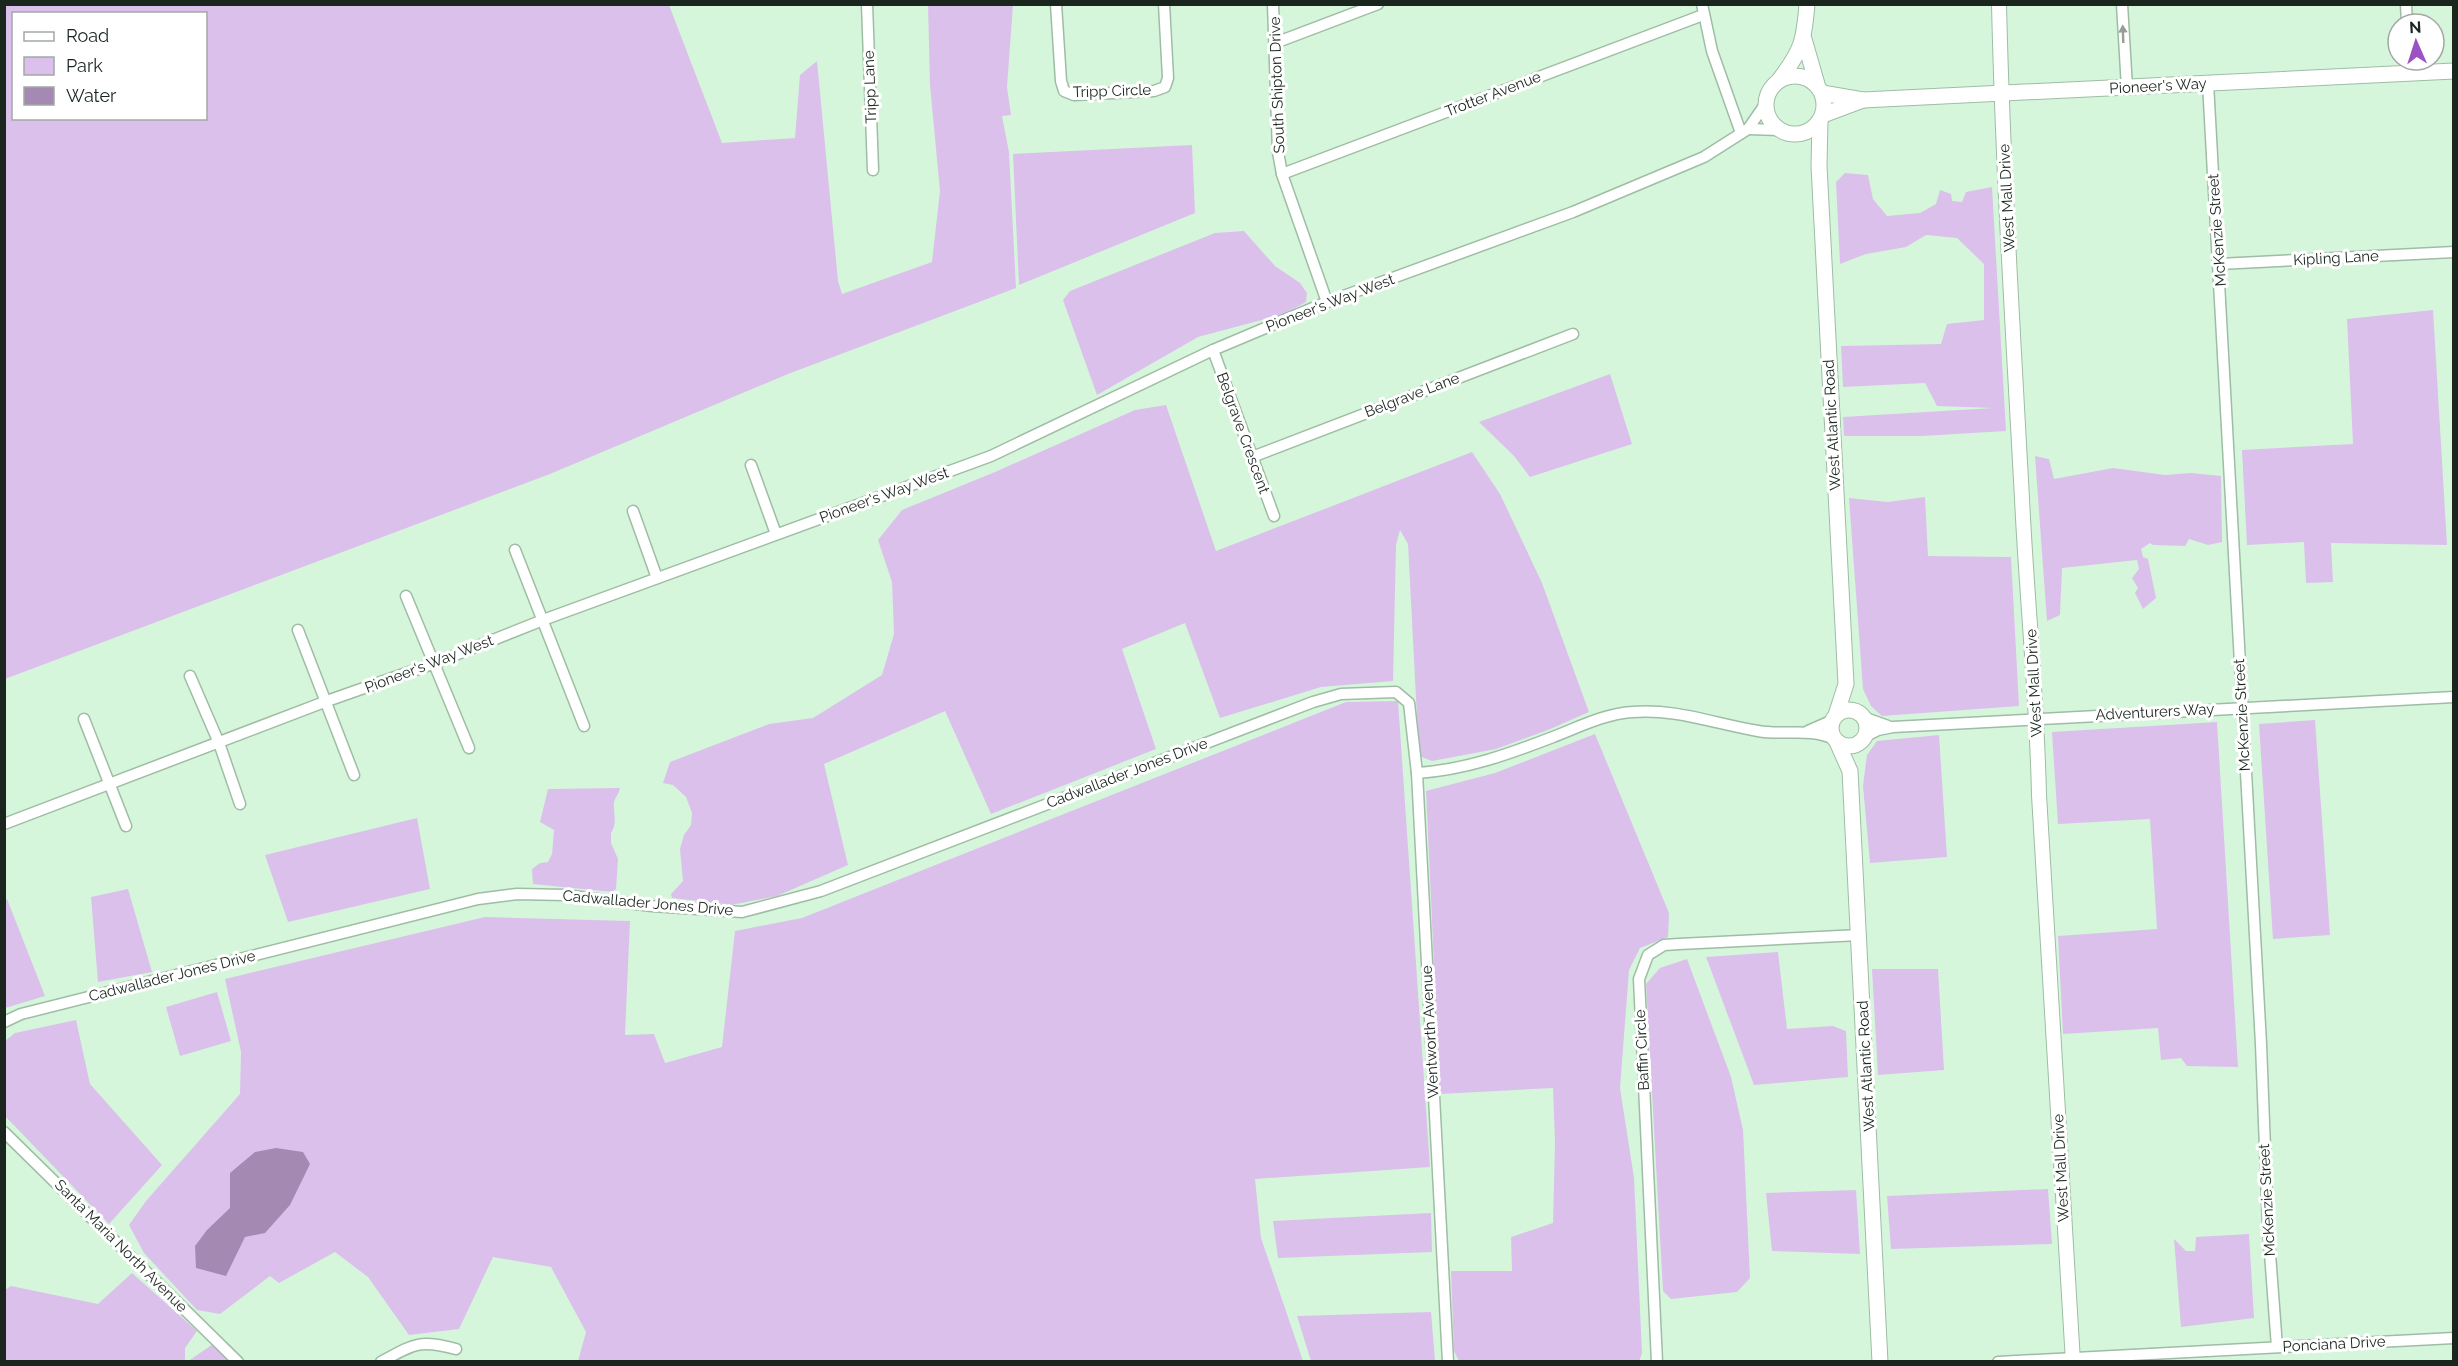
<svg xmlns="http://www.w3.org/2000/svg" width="2458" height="1366" font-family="Raleway,sans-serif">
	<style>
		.green { fill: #dbc0ec; fill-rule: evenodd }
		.water { fill: #a48ab3 }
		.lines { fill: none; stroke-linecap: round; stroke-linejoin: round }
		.minor-casing { stroke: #9ebda4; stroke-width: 13 }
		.tertiary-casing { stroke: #9ebda4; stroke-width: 16 }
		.secondary-casing { stroke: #9ebda4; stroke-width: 17 }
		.minor { stroke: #fff; stroke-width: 10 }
		.tertiary { stroke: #fff; stroke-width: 14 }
		.secondary { stroke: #fff; stroke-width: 15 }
		.oneway { fill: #989d99 }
		.labels { text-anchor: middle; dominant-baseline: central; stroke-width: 6; stroke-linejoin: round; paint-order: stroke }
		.street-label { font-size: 15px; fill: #1a261d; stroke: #fff }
	</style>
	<rect width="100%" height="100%" fill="#d6f6dc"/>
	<!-- green -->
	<g class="green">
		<path d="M5,4L669,5L722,143L795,138L800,75L817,61L838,281L842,294L932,262L940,191L930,85L928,5H1013L1007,87L1011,115L1002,116L1009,152L1016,288L788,374L550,474L5,679ZM14,14H206V118H14Z"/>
		<polygon points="1192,145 1195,213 1019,285 1013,154"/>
		<polygon points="1845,173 1868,175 1873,199 1887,216 1920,213 1936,204 1940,190 1951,194 1952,201 1962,202 1966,192 1992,187 2006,431 1922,436 1844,436 1843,417 1993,408 1937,406 1925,383 1843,387 1841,346 1941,344 1947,324 1984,320 1984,264 1957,238 1926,235 1906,247 1866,254 1840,264 1836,182"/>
		<polygon points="1244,231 1275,266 1300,283 1307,293 1306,302 1284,314 1198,337 1097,395 1063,300 1070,291 1215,233"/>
		<polygon points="2433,310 2447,545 2331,543 2333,582 2306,583 2304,542 2247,545 2242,450 2353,444 2347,319"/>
		<polygon points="1610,374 1632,444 1530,477 1514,456 1479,422"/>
		<polygon points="1166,405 1216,551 1472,452 1500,494 1542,583 1589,712 1548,730 1496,749 1432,761 1419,756 1408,544 1400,530 1396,545 1393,681 1321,687 1220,718 1185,623 1122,649 1156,749 991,814 945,711 824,764 848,865 777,896 731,905 672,898 671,894 683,881 680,849 684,835 691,825 692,813 686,797 673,785 663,783 670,762 769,724 813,718 882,675 894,634 892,582 878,540 902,510 995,472 1135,410"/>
		<polygon points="2035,456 2049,459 2054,479 2113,468 2165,475 2191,473 2221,476 2222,542 2208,545 2189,539 2185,546 2153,545 2150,543 2141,549 2143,557 2148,559 2156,598 2143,609 2135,593 2138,588 2132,578 2139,569 2137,560 2062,568 2060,615 2047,621"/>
		<polygon points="1925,497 1928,556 2011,557 2019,706 1882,716 1871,706 1863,689 1849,498 1888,502"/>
		<polygon points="1398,701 1430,1167 1255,1179 1261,1238 1303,1361 578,1361 586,1332 551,1267 493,1257 459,1329 409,1335 368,1277 335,1252 279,1283 270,1276 220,1314 197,1310 144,1253 129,1225 146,1201 240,1094 241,1052 225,979 485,917 630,921 625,1035 654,1034 665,1063 722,1047 735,931 802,918 1346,702"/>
		<polygon points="2315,720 2330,935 2273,939 2259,724"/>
		<polygon points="2217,722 2238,1067 2187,1066 2181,1058 2161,1060 2158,1028 2063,1034 2058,936 2157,929 2150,819 2058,824 2052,732"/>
		<polygon points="1595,734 1669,913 1668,937 1640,948 1629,970 1620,1088 1634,1178 1642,1353 1639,1362 1459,1361 1454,1351 1451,1271 1512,1271 1511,1237 1553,1223 1555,1143 1553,1088 1440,1094 1426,791 1495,773"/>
		<polygon points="1939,735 1947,857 1870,863 1863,786 1867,755 1877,741"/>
		<path d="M620,788C619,794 615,797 614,803C613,813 618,823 611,833V843L618,859L616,889L612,892L533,884L532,869L540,863L548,862L552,854L554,830L540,822L548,789Z"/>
		<polygon points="417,818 430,889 288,922 265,855"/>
		<polygon points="128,889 152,972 98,982 91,897"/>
		<polygon points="7,899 45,996 5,1008 4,900"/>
		<polygon points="1778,952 1787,1029 1833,1026 1846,1031 1848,1077 1754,1085 1706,957"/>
		<polygon points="1687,959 1731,1077 1743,1130 1750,1278 1737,1292 1671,1299 1663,1291 1646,984 1660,968"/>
		<polygon points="1872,969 1938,969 1944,1070 1878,1075"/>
		<polygon points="217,992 231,1041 180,1056 166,1007"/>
		<polygon points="76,1020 90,1084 162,1165 109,1224 5,1116 5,1041 15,1033"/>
		<polygon points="2048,1189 2052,1244 1891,1249 1887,1196"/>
		<polygon points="1856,1190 1860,1254 1772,1251 1766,1193"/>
		<polygon points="1431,1213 1432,1252 1278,1258 1273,1221"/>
		<polygon points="2249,1234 2254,1318 2181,1327 2174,1239 2186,1251 2195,1251 2196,1237"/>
		<polygon points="132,1273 197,1331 185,1348 185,1361 5,1361 5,1290 11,1286 98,1304"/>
		<polygon points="1431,1312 1435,1361 1311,1361 1297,1316"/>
		<polygon points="213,1344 229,1361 187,1362"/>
	</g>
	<!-- water -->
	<polygon class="water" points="276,1148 303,1152 310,1164 290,1205 265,1233 245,1237 226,1276 196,1268 195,1246 207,1230 230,1208 230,1173 255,1152"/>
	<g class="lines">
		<!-- minor casing -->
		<g class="minor-casing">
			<g id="minor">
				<polyline points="867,4 873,170"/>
				<polyline points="1056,4 1061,81 1064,91 1074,95 1154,91 1165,87 1168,78 1164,4"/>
				<polyline points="1273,4 1278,152 1282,174 1327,302"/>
				<polyline points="1702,4 1712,51 1741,133"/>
				<polyline points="2122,4 2127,88"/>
				<polyline points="2406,4 2407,24"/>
				<polyline points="1275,43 1378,4"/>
				<polyline points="2208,83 2261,1044 2268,1227 2277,1347"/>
				<polyline points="1748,129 1780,130"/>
				<polyline points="1282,174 1703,15"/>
				<polyline points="2219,264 2454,252"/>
				<polyline points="1213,350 1274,516"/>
				<polyline points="1252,457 1573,334"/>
				<polyline points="751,465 776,534"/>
				<polyline points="633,511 657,578"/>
				<polyline points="515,550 584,726"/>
				<polyline points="406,596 469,748"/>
				<polyline points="298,630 354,775"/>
				<polyline points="190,676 219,743 240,804"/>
				<polyline points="1863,717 1888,726"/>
				<polyline points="84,719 126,826"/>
				<polyline points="1808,731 1833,720"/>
				<polyline points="1864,737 1878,730 1893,727 2454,697"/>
				<path d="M1417,773C1465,770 1509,754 1553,737C1579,727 1604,714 1632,712C1674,708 1716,724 1758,731C1784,736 1809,727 1834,739"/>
				<polyline points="4,824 327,701 435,663 543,620 991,456 1213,350 1327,302 1573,212 1704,157 1748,129 1766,103"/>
				<polyline points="4,1022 21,1014 478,899 517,894 565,895 652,906 742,912 821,891 1313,702 1341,694 1396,692 1409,703 1417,773 1448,1362"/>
				<polyline points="4,1132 238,1362"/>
				<path d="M381,1362C414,1344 419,1339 456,1349"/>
				<polyline points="1657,1362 1639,979 1648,955 1664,945 1679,944 1860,935"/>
				<polyline points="1998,1362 2454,1338"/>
			</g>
		</g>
		<!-- tertiary casing -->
		<g class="tertiary-casing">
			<path id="tertiary" d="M1999,4C2003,176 2014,347 2023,518C2028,610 2037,702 2039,795L2073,1362"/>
		</g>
		<!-- secondary casing -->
		<g class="secondary-casing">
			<g id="secondary">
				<polyline points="1804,39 1817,84"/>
				<circle cx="1795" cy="105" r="29"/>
				<path d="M1780,79C1802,50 1804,41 1807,4"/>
				<polyline points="1822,93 1863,100 2454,71"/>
				<polyline points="1823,115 1863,100"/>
				<polyline points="1820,120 1819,166 1846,684 1836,715"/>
				<circle cx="1849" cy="728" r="18"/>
				<polyline points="1837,742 1850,771 1880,1362"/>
			</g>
		</g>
		<!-- minor -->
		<use href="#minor" class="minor"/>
		<!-- tertiary -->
		<use href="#tertiary" class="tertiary"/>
		<!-- secondary -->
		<use href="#secondary" class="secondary"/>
	</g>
	<!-- one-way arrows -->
	<defs><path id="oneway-solid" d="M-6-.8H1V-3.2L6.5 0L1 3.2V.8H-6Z" transform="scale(1.5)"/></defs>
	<use class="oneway" href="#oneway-solid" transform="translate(2123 34) rotate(-92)"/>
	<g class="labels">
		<!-- street labels -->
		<g class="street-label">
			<text transform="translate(1277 85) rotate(-92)">South Shipton Drive</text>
			<text transform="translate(2158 86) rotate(-3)">Pioneer's Way</text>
			<text transform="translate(870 87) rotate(-92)">Tripp Lane</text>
			<text transform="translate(1112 91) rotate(-2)">Tripp Circle</text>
			<text transform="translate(1493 94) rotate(-21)">Trotter Avenue</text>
			<text transform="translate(2007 198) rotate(-93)">West Mall Drive</text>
			<text transform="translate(2217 230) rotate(-94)">McKenzie Street</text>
			<text transform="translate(2336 258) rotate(-3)">Kipling Lane</text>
			<text transform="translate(1330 303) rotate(-21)">Pioneer's Way West</text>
			<text transform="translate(1412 395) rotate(-21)">Belgrave Lane</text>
			<text transform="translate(1832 425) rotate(-93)">West Atlantic Road</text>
			<text transform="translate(1243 433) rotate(70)">Belgrave Crescent</text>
			<text transform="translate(884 495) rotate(-20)">Pioneer's Way West</text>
			<text transform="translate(429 664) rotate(-21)">Pioneer's Way West</text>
			<text transform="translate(2034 683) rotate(-93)">West Mall Drive</text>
			<text transform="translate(2155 712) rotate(-3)">Adventurers Way</text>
			<text transform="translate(2242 715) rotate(-93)">McKenzie Street</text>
			<text transform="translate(1127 773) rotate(-21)">Cadwallader Jones Drive</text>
			<text transform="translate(648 903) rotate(5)">Cadwallader Jones Drive</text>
			<text transform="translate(172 976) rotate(-14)">Cadwallader Jones Drive</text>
			<text transform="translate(1430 1032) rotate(-93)">Wentworth Avenue</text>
			<text transform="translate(1642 1050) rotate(-93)">Baffin Circle</text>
			<text transform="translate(1866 1066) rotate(-93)">West Atlantic Road</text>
			<text transform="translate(2061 1168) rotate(-93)">West Mall Drive</text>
			<text transform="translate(2267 1200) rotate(-93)">McKenzie Street</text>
			<text transform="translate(121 1246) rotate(45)">Santa Maria North Avenue</text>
			<text transform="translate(2334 1344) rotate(-3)">Ponciana Drive</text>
		</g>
	</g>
	<!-- border -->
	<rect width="2458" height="1366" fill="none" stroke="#1a261d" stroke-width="12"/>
	<!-- legend -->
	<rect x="12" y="12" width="195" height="108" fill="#ffffff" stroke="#a3a8a5" stroke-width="1.5"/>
	<rect x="24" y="32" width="30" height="9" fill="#ffffff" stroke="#a3a8a5" stroke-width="1.5"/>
	<text x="66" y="42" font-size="18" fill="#1a261d">Road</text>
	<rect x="24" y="57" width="30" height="18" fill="#dbc0ec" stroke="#a3a8a5" stroke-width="1.5"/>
	<text x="66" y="72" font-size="18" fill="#1a261d">Park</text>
	<rect x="24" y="87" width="30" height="18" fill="#a48ab3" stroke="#a3a8a5" stroke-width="1.5"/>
	<text x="66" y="102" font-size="18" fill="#1a261d">Water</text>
	<!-- north arrow -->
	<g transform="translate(2416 42) rotate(357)"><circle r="28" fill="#ffffff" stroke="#a3a8a5" stroke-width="1.5"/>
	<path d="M0-4.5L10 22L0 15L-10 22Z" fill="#9d52c4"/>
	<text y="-9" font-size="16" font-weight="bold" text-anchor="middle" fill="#1a261d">N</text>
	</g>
</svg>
